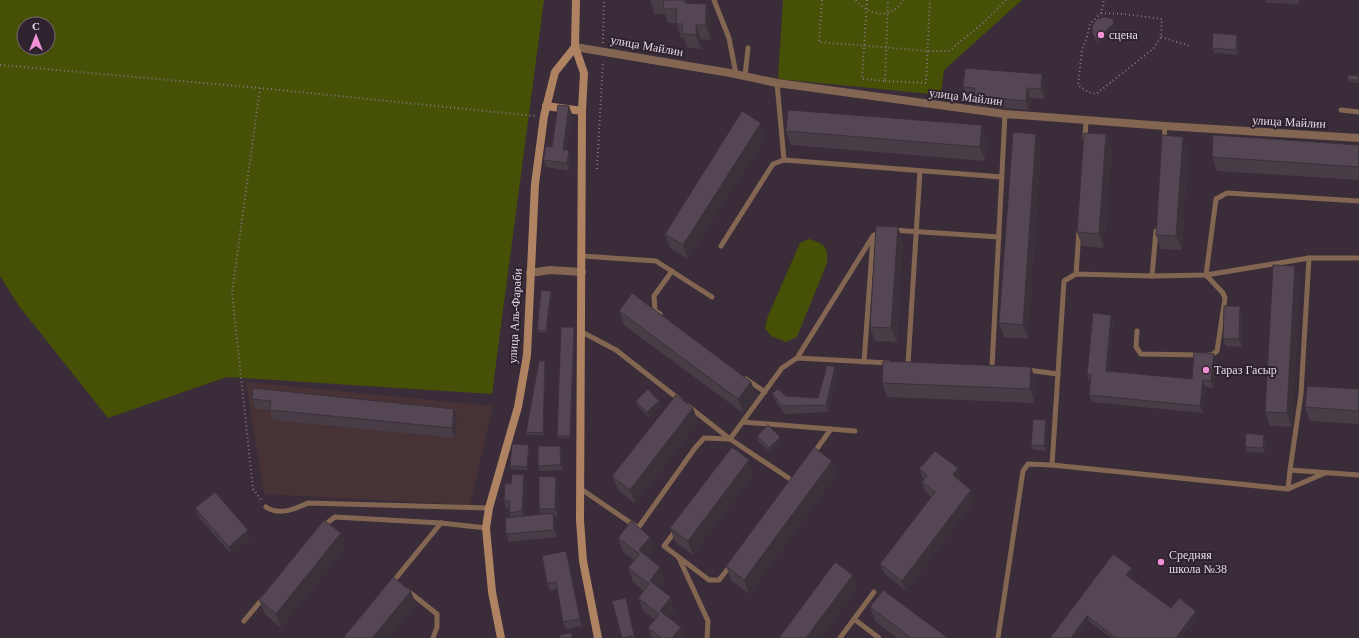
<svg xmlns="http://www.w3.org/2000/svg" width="1359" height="638" font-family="Georgia,serif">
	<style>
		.industrial { fill: #473336 }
		.green { fill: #465007; fill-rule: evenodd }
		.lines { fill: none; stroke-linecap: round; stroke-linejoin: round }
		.path { stroke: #837883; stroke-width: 2; stroke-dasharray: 1 3; stroke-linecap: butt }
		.service { stroke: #826651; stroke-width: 5 }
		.minor { stroke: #826651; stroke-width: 8 }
		.secondary { stroke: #af8362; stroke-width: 8 }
		.wall { fill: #483c47 }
		.shaded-wall { fill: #3b313a }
		.building { fill: #544653; stroke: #3b313a }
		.poi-dot { fill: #f391d6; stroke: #2f222f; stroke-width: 1.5 }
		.labels { text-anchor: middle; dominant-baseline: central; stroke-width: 4; stroke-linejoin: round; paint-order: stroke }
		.poi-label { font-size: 12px; fill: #e4dbe4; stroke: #2f222f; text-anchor: start }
		.street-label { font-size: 12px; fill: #e4dbe4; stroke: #2f222f }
	</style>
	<rect width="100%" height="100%" fill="#3a2c39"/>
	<!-- industrial -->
	<polygon class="industrial" points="246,382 493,406 470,505 264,494"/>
	<!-- green -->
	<g class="green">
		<path d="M0,0H544L492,394L227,377L108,418L19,306L0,276ZM24,24H48V48H24Z"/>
		<polygon points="783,0 1022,0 944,70 941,95 778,79"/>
		<path d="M809,239C825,244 828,246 827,263L797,337L786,342L771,336L765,328L768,316L800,243Z"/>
	</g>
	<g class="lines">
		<!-- path -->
		<g class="path">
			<polyline points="822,0 819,42 928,51 949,51 982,24 1006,0"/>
			<path d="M856,0C868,16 892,20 903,0"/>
			<polyline points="867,0 862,79 885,81 888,0"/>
			<polyline points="1101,13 1124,14 1162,19 1161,37 1153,49 1096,94 1088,92 1078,85 1082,50 1087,37 1090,24 1101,13 1104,0"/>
			<polyline points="1161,37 1190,46"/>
			<polyline points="603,43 604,0"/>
			<polyline points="0,65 260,88 535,116"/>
			<polyline points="885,81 926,83 930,0"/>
			<polyline points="260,88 232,293 253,489 262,501"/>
			<polyline points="597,169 603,61"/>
		</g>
		<!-- service -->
		<g class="service">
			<polyline points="714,0 729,38 736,74"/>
			<polyline points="745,76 748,48"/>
			<polyline points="777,83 784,160"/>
			<polyline points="1341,110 1359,112"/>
			<polyline points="1085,139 1086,120"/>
			<polyline points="1164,141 1165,126"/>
			<polyline points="892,230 999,237"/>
			<polyline points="721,246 773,164 784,160 1002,177"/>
			<polyline points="582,256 656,261 712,297"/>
			<polyline points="1076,274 1079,231"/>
			<polyline points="1152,276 1156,231"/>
			<polyline points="660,314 655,311 654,296 672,271"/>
			<polyline points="1137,331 1136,347 1141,354 1200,355"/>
			<polyline points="582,332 616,350 680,400"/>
			<polyline points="1208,355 1212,355 1217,351 1225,298 1223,293 1206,275 1216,199 1227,193 1359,201"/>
			<polyline points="797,358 873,236 880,231"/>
			<polyline points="864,362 873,237"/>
			<polyline points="908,364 920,171"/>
			<polyline points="992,367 1005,114"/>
			<polyline points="1027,370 1058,374"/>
			<polyline points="746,379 765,392"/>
			<polyline points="688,406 730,439 793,481"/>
			<polyline points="743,422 855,431"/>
			<polyline points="813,454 831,429"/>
			<polyline points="1052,465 1064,281 1076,274 1152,276 1206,275 1309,258 1359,258"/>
			<polyline points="1290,470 1359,475"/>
			<polyline points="581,489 638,528 695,448 704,438 730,439 782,368 797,358 889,363"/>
			<polyline points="1288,489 1290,470 1301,394 1309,258"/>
			<path d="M266,507C279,516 295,509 308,503L489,508"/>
			<polyline points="323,526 335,517 441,523 486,528"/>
			<polyline points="676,530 664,546 709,580 719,580 731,565"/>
			<polyline points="679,558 708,621 707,638"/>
			<polyline points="392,583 441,523"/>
			<polyline points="408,591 437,614 437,627 433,638"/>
			<polyline points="854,619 879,638"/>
			<polyline points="244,621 264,597"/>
			<polyline points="840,638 874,592"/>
			<polyline points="998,638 1023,471 1028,464 1052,465 1288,489 1325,473"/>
		</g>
		<!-- minor -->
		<g class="minor">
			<polyline points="575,47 730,73 777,83 1005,114 1165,126 1359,138"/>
			<polyline points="530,273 550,270 582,272"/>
		</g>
		<!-- secondary -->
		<g class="secondary">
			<polyline points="576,0 575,47 584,73 582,111 580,520 583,561 598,638"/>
			<polyline points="546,106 582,111"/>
			<polyline points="501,638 492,592 486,528 489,508 518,407 527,355 535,184 544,116 555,72 575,47"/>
		</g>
	</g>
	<!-- wall -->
	<g class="wall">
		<polygon points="650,0 688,0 689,3 706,4 711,18 711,40 701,39 701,49 688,48 684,38 681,38 676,23 668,23 665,14 654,14"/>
		<polygon points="1265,0 1299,0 1299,4 1266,3"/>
		<polygon points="1116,28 1099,44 1095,40 1093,35"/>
		<polygon points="1239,40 1238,55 1214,53 1212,48"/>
		<polygon points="1359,76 1359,83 1348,82 1347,80"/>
		<polygon points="1046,84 1045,99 1030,98 1029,110 977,106 974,97 967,97 963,87"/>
		<polygon points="572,114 566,150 571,158 569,171 546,167 543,160"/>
		<polygon points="982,125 987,139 985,161 791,145 786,131"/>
		<polygon points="1036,134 1041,148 1028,339 1004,337 999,323"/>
		<polygon points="1106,134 1112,148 1104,248 1082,246 1077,232"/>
		<polygon points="766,137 688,259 670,248 665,234"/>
		<polygon points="1359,145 1359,180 1217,171 1212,157"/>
		<polygon points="1188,151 1182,250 1161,249 1156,235"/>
		<polygon points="903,241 897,342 875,341 870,327"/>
		<polygon points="1300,280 1292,427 1270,426 1265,412"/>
		<polygon points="551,291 552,294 547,333 538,332 537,330"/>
		<polygon points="619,311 751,382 756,396 743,413 624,325"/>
		<polygon points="1242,313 1242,347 1226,346 1223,339"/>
		<polygon points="1111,315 1114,322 1109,371 1192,379 1217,362 1214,388 1205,387 1203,413 1092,402 1089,395 1090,382 1089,382 1087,374"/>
		<polygon points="575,330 571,438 558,438 557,436"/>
		<polygon points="545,361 546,364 544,435 527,435 526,432"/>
		<polygon points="835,367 837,375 828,412 785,414 775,401 772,393 786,396 818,398"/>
		<polygon points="1036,381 1035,403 887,397 882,383"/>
		<polygon points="1359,389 1359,424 1310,421 1305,407"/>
		<polygon points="252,399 457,418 455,438 273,420 270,410 255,409"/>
		<polygon points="636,401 661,406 649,417 638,406"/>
		<polygon points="693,408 698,423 635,504 618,490 612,476"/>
		<polygon points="1046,420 1048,425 1046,451 1033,450 1031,445"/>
		<polygon points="757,436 780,437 782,442 771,453 758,441"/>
		<polygon points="1266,440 1265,453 1247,452 1245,447"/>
		<polygon points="560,446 562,451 563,470 540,471 538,466"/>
		<polygon points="530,448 528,470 511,469 510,466"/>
		<polygon points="919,469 962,478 960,481 975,500 906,591 884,573 880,564 931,497 925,491 922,482 924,479 923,478"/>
		<polygon points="754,474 693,555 675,542 670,528"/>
		<polygon points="837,475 749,594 731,580 726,566"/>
		<polygon points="556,477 558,484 558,517 554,516 555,520 557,537 509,542 506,534 511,517 509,513 510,508 506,508 504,501 511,484 527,482 525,516 541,514 539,509"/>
		<polygon points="195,508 248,530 251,538 231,554 198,516"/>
		<polygon points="650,537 655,551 649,558 665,581 660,588 676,611 670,619 681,627 685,638 652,638 648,628 655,620 644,612 638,598 644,591 633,582 628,568 634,560 623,552 618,538"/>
		<polygon points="346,547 281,628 265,614 259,600"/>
		<polygon points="566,551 569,559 582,626 566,629 563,622 557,589 550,591 547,583"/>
		<polygon points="1134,573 1130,578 1171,608 1198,616 1181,638 1111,638 1089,621 1050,638"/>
		<polygon points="627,603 635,638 622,638"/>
		<polygon points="870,607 948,638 897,638 875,621"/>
	</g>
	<!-- shaded-wall -->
	<g class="shaded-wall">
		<polygon points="685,0 688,0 690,6 685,3"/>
		<polygon points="706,4 711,18 711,40 706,25"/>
		<polygon points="1113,19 1116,28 1099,44 1097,39"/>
		<polygon points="696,25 701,39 701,49 696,35"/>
		<polygon points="1237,35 1239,40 1238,55 1236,50"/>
		<polygon points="1042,74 1046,84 1045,99 1041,89"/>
		<polygon points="1027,88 1030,98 1029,110 1026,101"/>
		<polygon points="569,106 572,114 565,157 563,150"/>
		<polygon points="761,123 766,137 688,259 683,245"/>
		<polygon points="982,125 987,139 985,161 980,147"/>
		<polygon points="1036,134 1041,148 1028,339 1023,325"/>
		<polygon points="1106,134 1112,148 1104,248 1099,234"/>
		<polygon points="1183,137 1188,151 1182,250 1176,236"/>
		<polygon points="569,150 571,158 569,171 567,163"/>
		<polygon points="898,227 903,241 897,342 891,328"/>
		<polygon points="1295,266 1300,280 1292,427 1287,413"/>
		<polygon points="551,291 552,294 547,333 546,331"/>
		<polygon points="1240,306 1242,313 1242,347 1239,339"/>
		<polygon points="1111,315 1114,322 1109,378 1106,371"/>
		<polygon points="574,327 575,330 571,438 570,436"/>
		<polygon points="1214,354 1217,362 1214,388 1211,381"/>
		<polygon points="545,361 546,364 544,435 543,433"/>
		<polygon points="835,367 837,375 828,412 826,405"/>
		<polygon points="1031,367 1036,381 1035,403 1030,389"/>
		<polygon points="1203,380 1205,387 1203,413 1200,406"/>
		<polygon points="751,382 756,396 743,413 738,399"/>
		<polygon points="659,401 661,406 649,417 647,412"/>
		<polygon points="693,408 698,423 635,504 630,490"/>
		<polygon points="454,409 457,418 455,438 452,428"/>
		<polygon points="1046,420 1048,425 1046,451 1044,446"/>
		<polygon points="1264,435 1266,440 1265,453 1263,448"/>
		<polygon points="780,437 782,442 771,453 769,448"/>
		<polygon points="529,445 530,448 528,470 527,467"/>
		<polygon points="560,446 562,451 563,470 561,465"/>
		<polygon points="749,460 754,474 693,555 688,541"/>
		<polygon points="832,461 837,475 749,594 744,580"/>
		<polygon points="958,468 962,478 957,485 953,475"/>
		<polygon points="524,475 527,482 525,519 522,511"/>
		<polygon points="556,477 558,484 558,517 555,509"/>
		<polygon points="971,490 975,500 906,591 902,581"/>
		<polygon points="553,513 555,520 557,537 554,530"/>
		<polygon points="248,530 251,538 231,554 229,547"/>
		<polygon points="341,533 346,547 281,628 276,614"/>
		<polygon points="650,537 655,551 644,565 639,550"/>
		<polygon points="566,551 569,559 582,626 580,619"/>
		<polygon points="660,567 665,581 655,595 650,581"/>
		<polygon points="1132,568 1134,573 1128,580 1126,575"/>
		<polygon points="853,575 858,589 822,638 806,638"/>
		<polygon points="411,591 416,605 389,638 372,638"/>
		<polygon points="671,597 676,611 665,625 660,611"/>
		<polygon points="1196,611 1198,616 1181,638 1176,638"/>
		<polygon points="1087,616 1089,621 1076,638 1071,638"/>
		<polygon points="681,627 685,638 672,638"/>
	</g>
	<!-- building -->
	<g class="building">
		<polygon points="664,0 685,0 685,3 706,4 706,25 696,25 696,35 682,34 683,24 676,24 677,9 663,9"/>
		<polygon points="1105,17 1113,19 1114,23 1097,39 1093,35 1092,26 1097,19"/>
		<polygon points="1213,33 1237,35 1236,50 1212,48"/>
		<polygon points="965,68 1042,74 1041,89 1027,88 1026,101 974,96 975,88 963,87"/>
		<polygon points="1348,75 1359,76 1359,80 1347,80"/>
		<polygon points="558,105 569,106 563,150 569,150 567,163 543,160 546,146 552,147"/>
		<polygon points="788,110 982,125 980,147 786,131"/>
		<polygon points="742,111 761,123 683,245 665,234"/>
		<polygon points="1013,132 1036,134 1023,325 999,323"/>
		<polygon points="1084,133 1106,134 1099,234 1077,232"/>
		<polygon points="1162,135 1183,137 1176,236 1156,235"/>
		<polygon points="1213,135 1359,145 1359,167 1212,157"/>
		<polygon points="876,226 898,227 891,328 870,327"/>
		<polygon points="1273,265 1295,266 1287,413 1265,412"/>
		<polygon points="541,290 551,291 546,331 537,330"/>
		<polygon points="632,293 751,382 738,399 619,311"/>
		<polygon points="1224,306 1240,306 1239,339 1223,339"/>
		<polygon points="1093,313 1111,315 1106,371 1192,379 1194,352 1214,354 1211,381 1203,380 1200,406 1089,395 1091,375 1087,374"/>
		<polygon points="561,327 574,327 570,436 557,436"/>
		<polygon points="539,361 545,361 543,433 526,432"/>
		<polygon points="883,361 1031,367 1030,389 882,383"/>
		<polygon points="827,365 835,367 826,405 782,406 772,393 778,389 786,396 818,398"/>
		<polygon points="1307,386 1359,389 1359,411 1305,407"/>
		<polygon points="253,388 454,409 452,428 270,410 271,401 252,399"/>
		<polygon points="648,389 659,401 647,412 636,401"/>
		<polygon points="676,395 693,408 630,490 612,476"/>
		<polygon points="1033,419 1046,420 1044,446 1031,445"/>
		<polygon points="768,425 780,437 769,448 757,436"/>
		<polygon points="1246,433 1264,435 1263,448 1245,447"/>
		<polygon points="512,444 529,445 527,467 510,466"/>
		<polygon points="538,446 560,446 561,465 538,466"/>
		<polygon points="732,447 749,460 688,541 670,528"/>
		<polygon points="814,447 832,461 744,580 726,566"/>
		<polygon points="935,451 958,468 953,475 971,490 902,581 880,564 935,492 922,482 927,475 919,469"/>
		<polygon points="512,474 524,475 522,511 509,513 510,501 504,501 505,483 511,484"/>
		<polygon points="539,476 556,477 555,509 539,509"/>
		<polygon points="215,492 248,530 229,547 195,508"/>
		<polygon points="553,513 554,530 506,534 505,518"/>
		<polygon points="324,520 341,533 276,614 259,600"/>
		<polygon points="631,521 650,537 639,550 660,567 650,581 671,597 660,611 681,627 672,638 661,638 648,628 659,614 638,598 649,584 628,568 639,554 618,538"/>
		<polygon points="566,551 580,619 563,622 556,582 547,583 542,556"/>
		<polygon points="1113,554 1132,568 1126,575 1171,608 1179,598 1196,611 1176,638 1116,638 1087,616 1071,638 1050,638"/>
		<polygon points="835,562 853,575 806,638 779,638"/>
		<polygon points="393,577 411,591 372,638 343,638"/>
		<polygon points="883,590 948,638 911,638 870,607"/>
		<polygon points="626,598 634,635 622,638 612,601"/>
		<polygon points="571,633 573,638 560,638 560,635"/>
	</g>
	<!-- markers -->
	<g class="poi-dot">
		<circle cx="1101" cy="35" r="4"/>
		<circle cx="1206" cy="370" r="4"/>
		<circle cx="1161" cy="562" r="4"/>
	</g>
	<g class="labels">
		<!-- poi labels -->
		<g class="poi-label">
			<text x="1109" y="35">сцена</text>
			<text x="1214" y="370">Тараз Гасыр</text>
			<text x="1169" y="555">Средняя<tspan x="1169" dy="14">школа №38</tspan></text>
		</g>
		<!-- street labels -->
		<g class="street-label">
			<text transform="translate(647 46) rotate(10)">улица Майлин</text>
			<text transform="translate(966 97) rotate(7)">улица Майлин</text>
			<text transform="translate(1289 122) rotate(3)">улица Майлин</text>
			<text transform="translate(515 316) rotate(-87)">улица Аль-Фараби</text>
		</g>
	</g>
	<!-- north arrow -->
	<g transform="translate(36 36)"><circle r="19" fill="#2f222f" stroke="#776c77"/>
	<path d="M0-3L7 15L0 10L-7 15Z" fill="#f391d6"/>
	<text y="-6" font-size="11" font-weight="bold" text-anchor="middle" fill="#e4dbe4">С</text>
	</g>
</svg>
